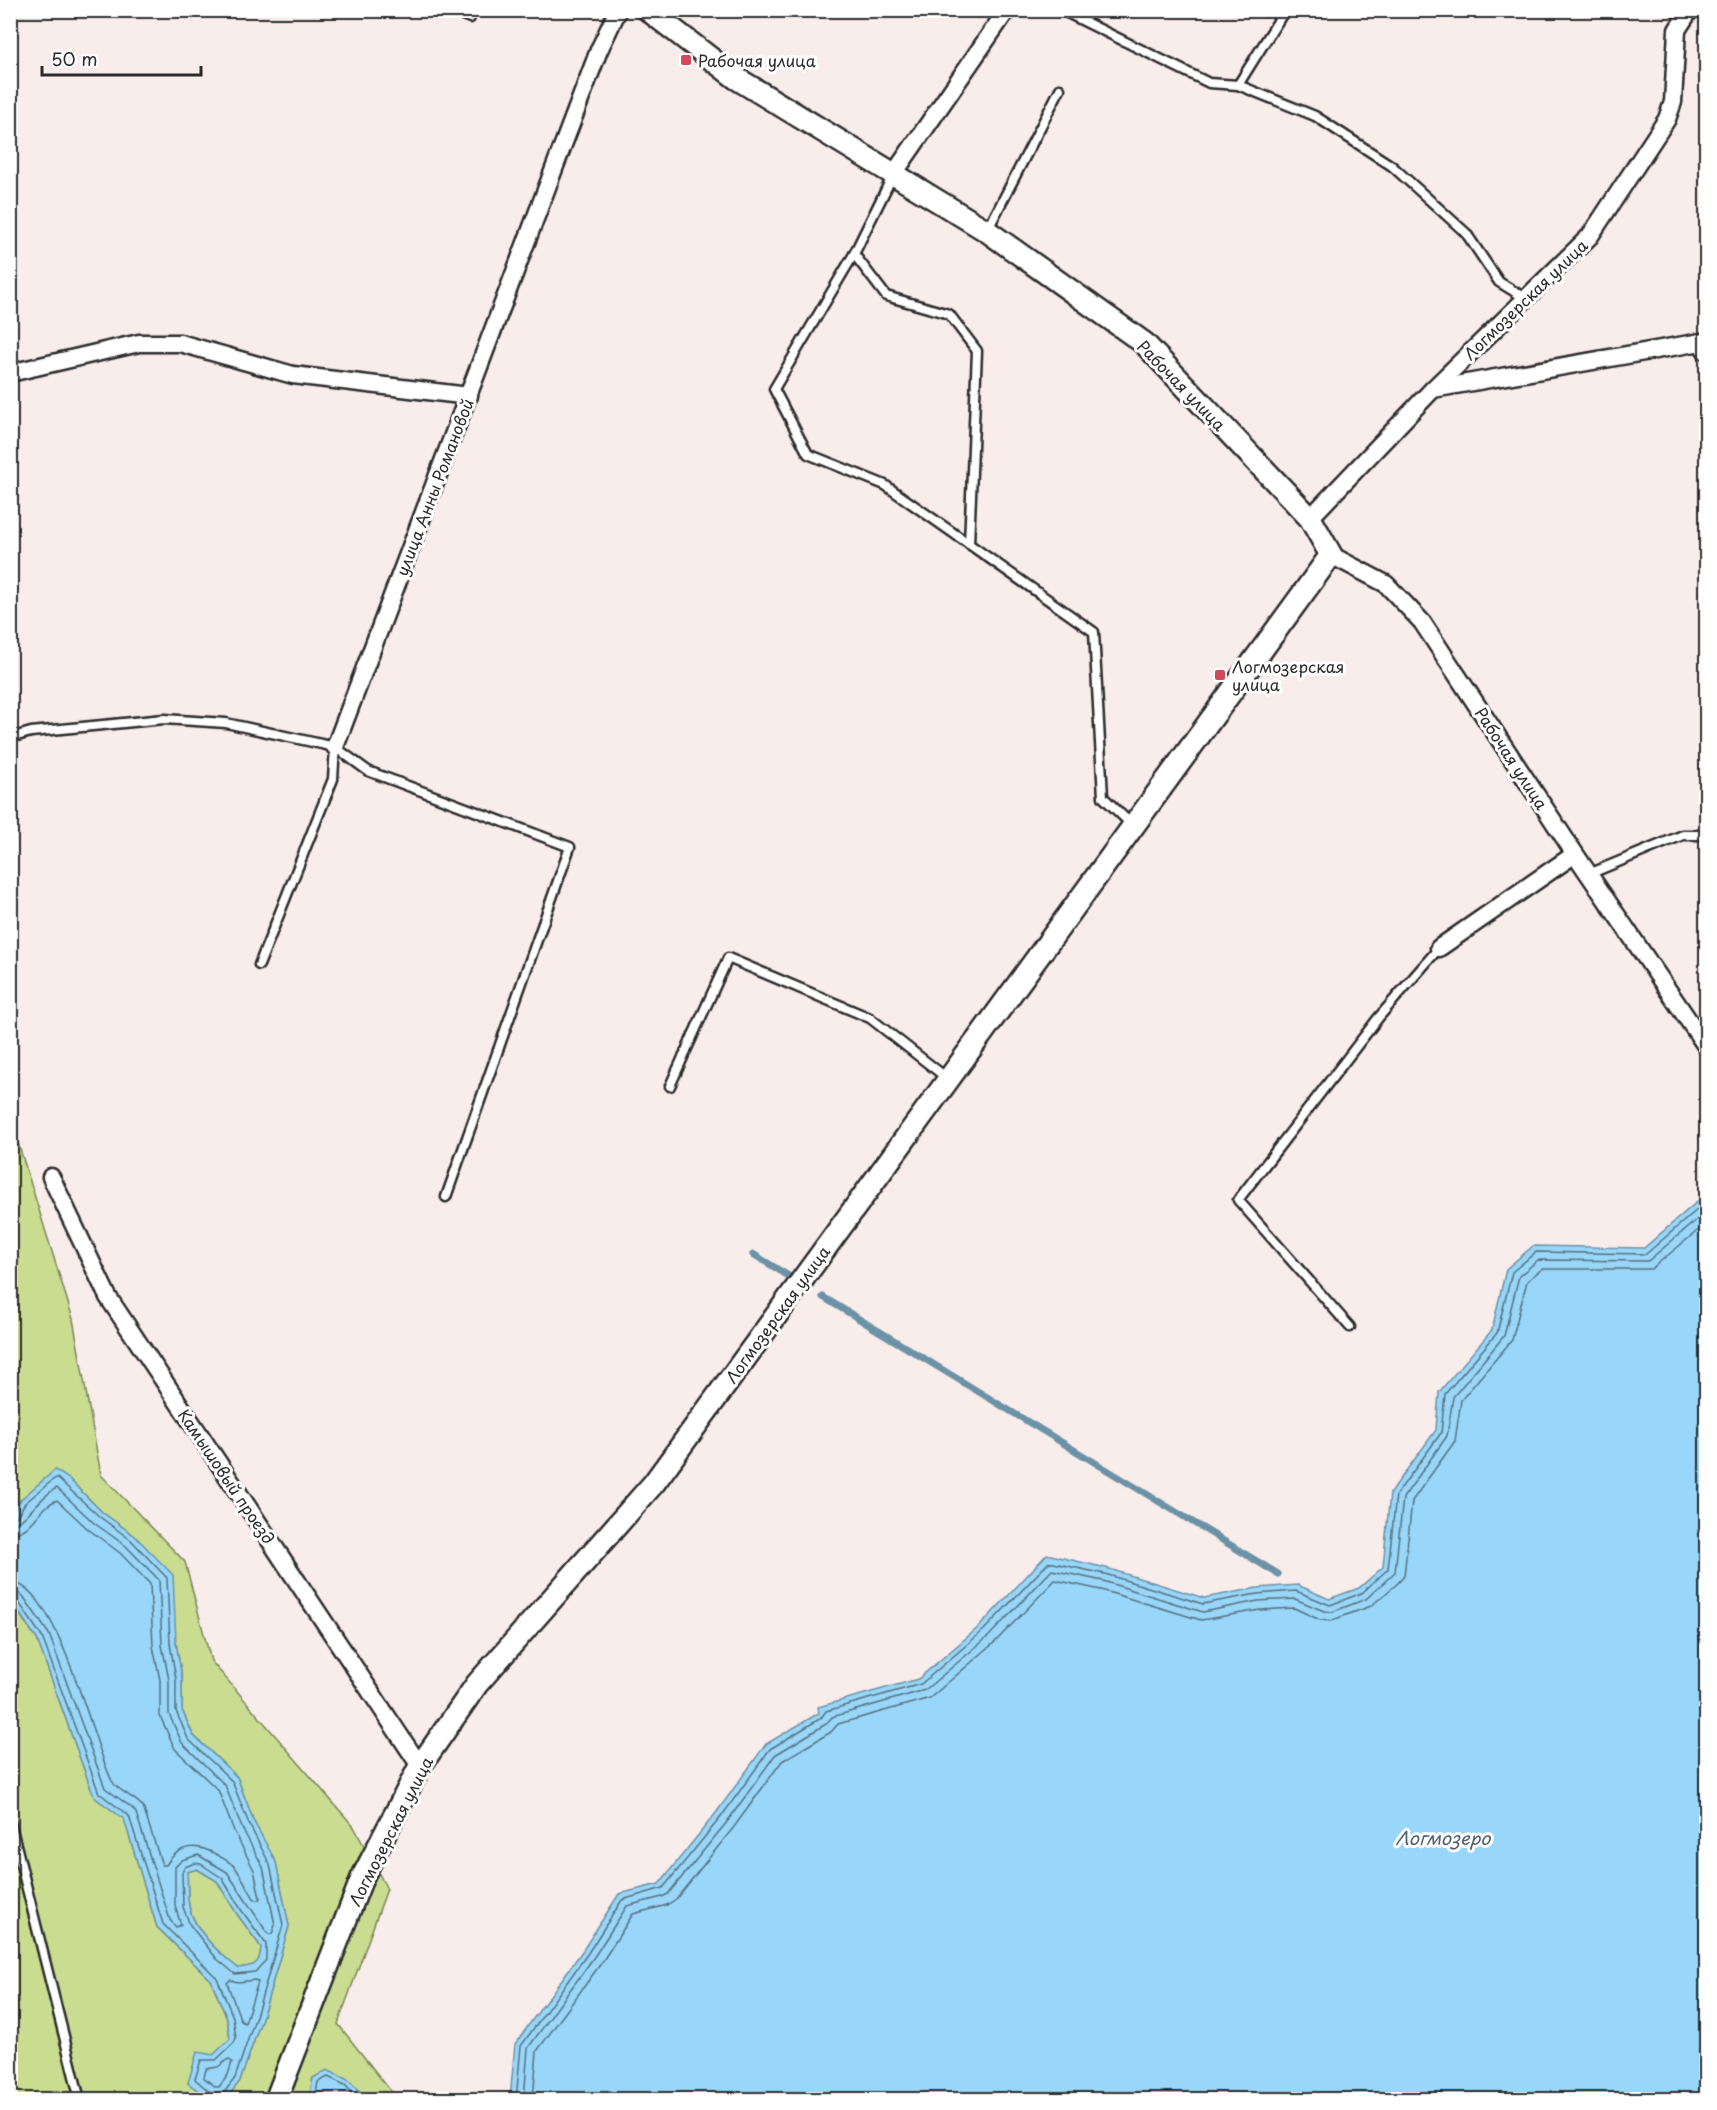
<svg xmlns="http://www.w3.org/2000/svg" width="1717" height="2110" font-family="'Playpen Sans',sans-serif">
	<style>
		.green { fill: #c9dc90; stroke: #7a845e; stroke-width: 1.5 }
		.water { fill: #98d7f9; stroke: #6c92a7; stroke-width: 1.5; fill-rule: evenodd }
		.lines { fill: none; stroke-linecap: round; stroke-linejoin: round }
		.shore { stroke: #57707d; stroke-width: 1.5 }
		.stream { stroke: #6c92a7; stroke-width: 7 }
		.service-casing { stroke: #2b2b2b; stroke-width: 13 }
		.minor-casing { stroke: #2b2b2b; stroke-width: 21 }
		.tertiary-casing { stroke: #2b2b2b; stroke-width: 26 }
		.service { stroke: #fff; stroke-width: 8 }
		.minor { stroke: #fff; stroke-width: 16 }
		.tertiary { stroke: #fff; stroke-width: 21 }
		.poi-dot { fill: #d1495b; stroke: #fff; stroke-width: 2 }
		.labels { text-anchor: middle; dominant-baseline: central; stroke-width: 6; stroke-linejoin: round; paint-order: stroke }
		.poi-label { font-size: 16px; fill: #2b2b2b; stroke: #fff; text-anchor: start }
		.street-label { font-size: 16px; fill: #2b2b2b; stroke: #fff }
		.water-label { font-size: 18px; font-style: italic; fill: #4c5f69; stroke: #fff }
	</style>
	<rect width="100%" height="100%" fill="#f9edeb"/>
	<filter id="ink" filterUnits="userSpaceOnUse"><feTurbulence type="fractalNoise" baseFrequency=".0167" numOctaves="2"/><feDisplacementMap in="SourceGraphic" scale="12" xChannelSelector="R" yChannelSelector="G"/><feConvolveMatrix kernelMatrix="1 2 1 2 8 2 1 2 1" color-interpolation-filters="sRGB"/></filter>
	<g filter="url(#ink)">
		<!-- green -->
		<g class="green">
			<polygon points="10,1117 73,1319 101,1475 185,1562 211,1661 354,1827 387,1889 338,2024 397,2099 368,2099 348,2080 313,2078 309,2099 226,2099 240,2081 263,2015 289,1926 276,1863 254,1822 237,1777 193,1735 182,1710 182,1678 176,1643 135,1536 103,1513 69,1479 21,1499 11,1515"/>
			<polygon points="10,1601 37,1639 94,1797 124,1818 157,1927 211,1980 227,2019 230,2039 188,2083 209,2099 11,2099"/>
			<path d="M197,1869L217,1881L237,1914L261,1947C260,1966 255,1966 238,1968C220,1954 193,1929 189,1906C187,1895 188,1883 187,1872Z"/>
		</g>
		<!-- water -->
		<g class="water">
			<polygon points="1706,1194 1706,2099 510,2099 515,2044 583,1950 619,1894 659,1884 716,1813 766,1744 819,1713 818,1707 918,1679 980,1626 1047,1554 1106,1568 1204,1598 1257,1588 1298,1585 1329,1599 1359,1588 1383,1567 1390,1493 1436,1430 1439,1392 1492,1330 1506,1269 1533,1246 1644,1248"/>
			<path d="M55,1470L69,1479L103,1513L135,1536L173,1575L176,1643L182,1678V1710L193,1735L237,1777L254,1822L276,1862L289,1926L263,2015L240,2081L226,2099H209L188,2083L197,2052L213,2055L230,2039L227,2019L211,1980L157,1927L124,1819L94,1797L37,1639L11,1601V1515L21,1499ZM197,1869L217,1881L237,1914L261,1947C260,1965 255,1966 238,1968C219,1953 194,1931 189,1906C187,1895 188,1883 187,1872Z"/>
			<polygon points="327,2070 348,2080 368,2099 309,2099 313,2078"/>
		</g>
		<g class="lines">
			<!-- shore -->
			<g class="shore">
				<polyline points="10,1517 17,1516 25,1503 54,1479 57,1478 100,1517 131,1540 167,1578 170,1644 176,1679 176,1711 188,1739 232,1781 249,1824 270,1865 283,1925 257,2013 235,2078 223,2094 222,2100"/>
				<path d="M10,1525C25,1524 40,1495 57,1488L94,1523L126,1546L159,1580L162,1645L169,1680V1714L182,1743L225,1785L242,1828L263,1867L275,1925L272,1934H268L227,1872L198,1855L182,1860L175,1867V1906L181,1925L176,1927L170,1920L136,1813L132,1808L105,1788L49,1634L23,1596L17,1592L10,1591"/>
				<path d="M10,1534C33,1533 38,1507 57,1500L88,1529L120,1553L150,1584L153,1646L160,1680V1716L175,1749L218,1790L234,1831L254,1870L260,1898L259,1900H255C248,1889 242,1877 235,1867C230,1862 224,1859 219,1856C198,1843 180,1843 166,1865H162L143,1807C135,1796 118,1792 112,1781C92,1742 58,1584 10,1582"/>
				<polyline points="10,1599 18,1601 42,1637 99,1793 129,1816 163,1924 217,1978 233,2017 236,2038 234,2043 216,2060 201,2060 195,2079 211,2093 212,2100"/>
				<polygon points="195,1863 201,1864 222,1878 242,1911 266,1944 266,1960 255,1972 235,1974 217,1959 190,1925 183,1907 182,1872 185,1867"/>
				<polygon points="230,1980 238,1982 255,1980 258,1982 245,2023 241,2021 227,1983"/>
				<polygon points="228,2059 232,2062 228,2075 219,2087 216,2087 204,2078 206,2069 218,2067"/>
				<polyline points="315,2100 318,2082 328,2077 345,2085 359,2100"/>
				<polyline points="516,2100 521,2046 588,1953 622,1900 663,1888 721,1817 770,1749 821,1718 826,1711 921,1684 984,1630 1049,1562 1105,1574 1203,1604 1257,1594 1296,1591 1330,1605 1362,1593 1388,1569 1396,1495 1441,1433 1445,1394 1497,1333 1512,1272 1536,1252 1646,1254 1706,1202"/>
				<polyline points="524,2100 528,2048 594,1957 627,1906 662,1897 668,1894 727,1822 775,1755 826,1724 832,1717 925,1690 989,1636 1052,1570 1103,1581 1203,1612 1258,1601 1295,1599 1324,1611 1332,1612 1366,1599 1395,1572 1403,1498 1447,1436 1453,1397 1504,1336 1519,1276 1538,1260 1648,1261 1706,1212"/>
				<polyline points="533,2100 537,2051 602,1962 633,1914 667,1905 676,1899 734,1827 782,1761 831,1732 838,1724 930,1698 995,1642 1055,1580 1101,1590 1201,1620 1260,1610 1294,1608 1320,1620 1330,1621 1371,1606 1398,1583 1404,1576 1412,1501 1455,1441 1461,1400 1512,1340 1527,1281 1542,1269 1651,1269 1706,1224"/>
			</g>
			<!-- stream -->
			<g class="stream">
				<polyline points="753,1254 795,1280"/>
				<polyline points="823,1297 1278,1574"/>
			</g>
			<!-- service casing -->
			<g class="service-casing">
				<g id="service">
					<polyline points="450,10 470,18"/>
					<polyline points="1061,10 1209,83 1238,85 1285,10"/>
					<polyline points="1238,85 1315,116 1392,166 1466,233 1499,282 1525,298"/>
					<polyline points="893,175 854,254 774,389 808,454 885,485 1094,632 1103,797 1133,826"/>
					<polyline points="987,231 1060,89"/>
					<polyline points="854,254 886,296 949,314 977,351 969,544"/>
					<polyline points="10,738 31,732 164,719 226,723 335,747 368,771 570,847 446,1197"/>
					<polyline points="1589,874 1683,835 1706,835"/>
					<polyline points="259,965 333,779 335,747"/>
					<polyline points="670,1086 728,958 870,1018 948,1079"/>
					<polyline points="1350,1327 1238,1200 1379,1017 1439,948"/>
					<polyline points="10,1821 80,2100"/>
				</g>
			</g>
			<!-- minor casing -->
			<g class="minor-casing">
				<g id="minor">
					<polyline points="893,175 1007,10"/>
					<polyline points="10,373 139,343 180,343 293,375 469,396"/>
					<polyline points="1433,389 1701,342 1706,351"/>
					<polyline points="1310,518 1433,389 1590,236 1667,119 1673,102 1677,30 1690,10"/>
					<polyline points="1331,555 1386,584 1422,622 1575,854 1706,1046"/>
					<polyline points="335,747 599,50 618,10"/>
					<polyline points="1439,948 1575,854"/>
					<polyline points="51,1177 108,1297 420,1766"/>
				</g>
			</g>
			<!-- tertiary casing -->
			<g class="tertiary-casing">
				<polyline id="tertiary" points="276,2100 362,1878 420,1766 477,1684 654,1483 1331,555 1310,518 1144,343 987,231 736,78 648,10"/>
			</g>
			<!-- service -->
			<use href="#service" class="service"/>
			<!-- minor -->
			<use href="#minor" class="minor"/>
			<!-- tertiary -->
			<use href="#tertiary" class="tertiary"/>
		</g>
	</g>
	<!-- markers -->
	<g class="poi-dot">
		<rect x="680" y="54" width="12" height="12" rx="3"/>
		<rect x="1214" y="669" width="12" height="12" rx="3"/>
	</g>
	<g class="labels">
		<!-- poi labels -->
		<g class="poi-label">
			<text x="698" y="60">Рабочая улица</text>
			<text x="1232" y="666">Логмозерская<tspan x="1232" dy="18">улица</tspan></text>
		</g>
		<!-- street labels -->
		<g class="street-label">
			<text transform="translate(1525 299) rotate(-44)">Логмозерская улица</text>
			<text transform="translate(1182 385) rotate(46)">Рабочая улица</text>
			<text transform="translate(434 487) rotate(-69)">улица Анны Романовой</text>
			<text transform="translate(1512 758) rotate(57)">Рабочая улица</text>
			<text transform="translate(777 1314) rotate(-54)">Логмозерская улица</text>
			<text transform="translate(227 1476) rotate(56)">Камышовый проезд</text>
			<text transform="translate(390 1831) rotate(-63)">Логмозерская улица</text>
		</g>
		<!-- water labels -->
		<g class="water-label">
			<text x="1443" y="1837">Логмозеро</text>
		</g>
	</g>
	<!-- margin -->
	<rect width="1717" height="2110" fill="none" stroke="#fff" stroke-width="36"/>
	<rect x="18" y="18" width="1681" height="2074" fill="none" stroke="#2b2b2b" stroke-width="2" filter="url(#ink)"/>
	<!-- scale -->
	<path d="M42 66v9h159v-9" fill="none" stroke="#2b2b2b" stroke-width="3"/>
	<text x="51" y="66" font-size="18" fill="#2b2b2b" stroke="#ffffff" stroke-width="4.5" paint-order="stroke">50 m</text>
</svg>
